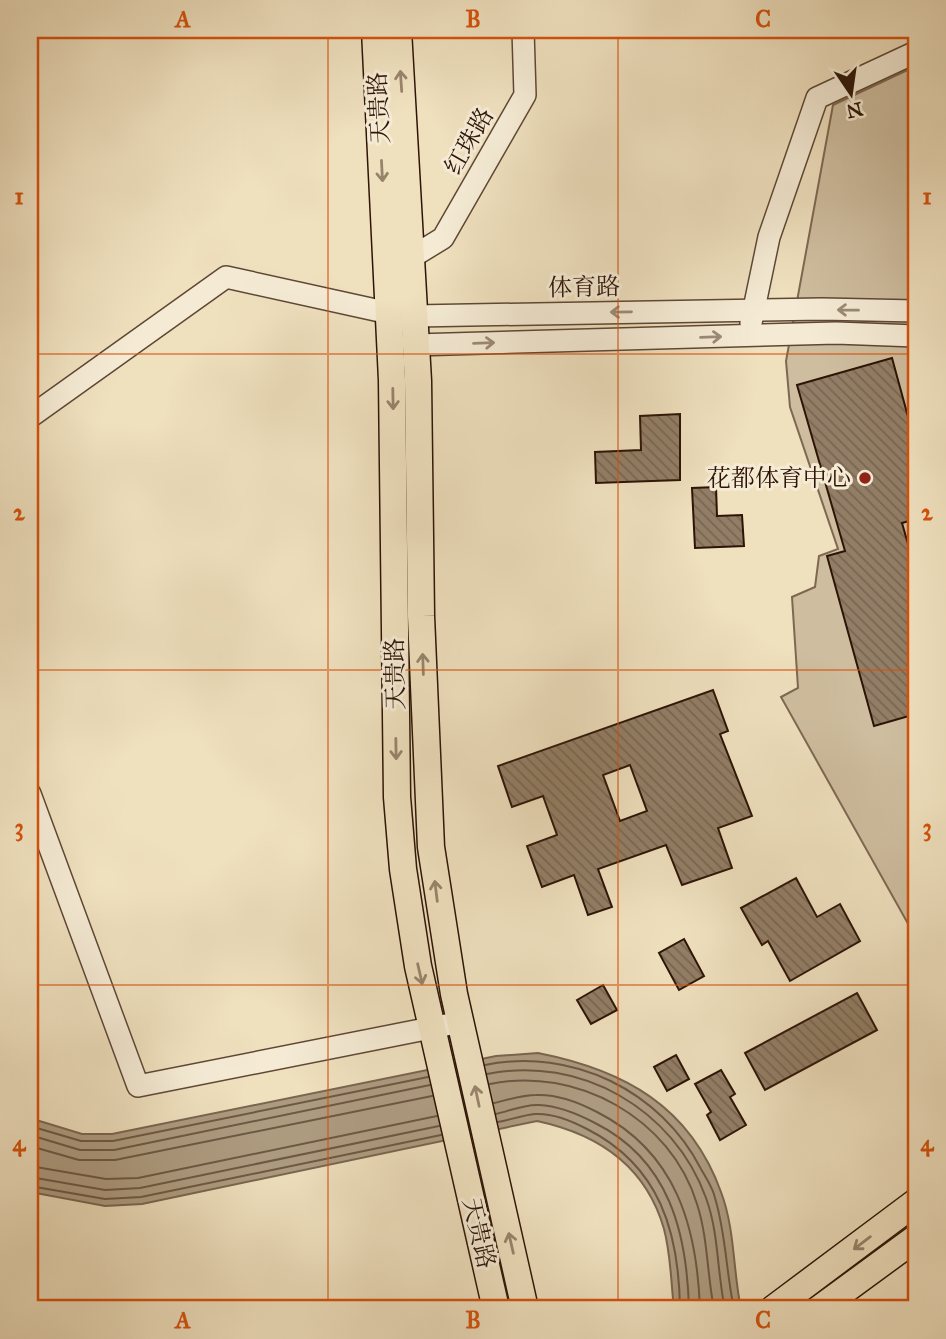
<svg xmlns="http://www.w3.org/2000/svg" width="946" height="1339" font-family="'IM FELL Great Primer','Noto Serif SC',serif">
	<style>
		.green { fill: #cebd9f; stroke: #7e6853; stroke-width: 2 }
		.water { fill: #ad9b80; stroke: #7a6550; stroke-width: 2 }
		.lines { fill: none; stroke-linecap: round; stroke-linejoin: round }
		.shore { stroke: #6d5844; stroke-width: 2 }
		.building { fill: url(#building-back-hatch); stroke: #2d1407; stroke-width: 2; fill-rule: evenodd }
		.minor-casing { stroke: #5e4735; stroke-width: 24 }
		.major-casing { stroke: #2d1407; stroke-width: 29 }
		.minor { stroke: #f5ebd5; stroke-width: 21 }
		.major { stroke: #efe0be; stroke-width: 26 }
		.oneway { stroke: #98846c }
		.oneway2 { stroke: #9b8a78 }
		.grid { fill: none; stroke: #d5520c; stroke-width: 2; stroke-opacity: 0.55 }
		.poi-dot { fill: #8f2418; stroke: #f5ebd5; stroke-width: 2.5 }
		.labels { text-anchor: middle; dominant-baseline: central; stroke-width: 6; stroke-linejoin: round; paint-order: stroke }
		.street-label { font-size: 24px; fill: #2d1407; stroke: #f5ebd5 }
		.poi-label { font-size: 24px; fill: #2d1407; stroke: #f5ebd5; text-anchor: end }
		.neatline { fill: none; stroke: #d5520c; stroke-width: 2.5 }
		.grid-label { font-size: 23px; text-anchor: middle; font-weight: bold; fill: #d5520c }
	</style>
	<defs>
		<pattern id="building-back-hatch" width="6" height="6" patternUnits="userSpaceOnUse" patternTransform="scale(1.75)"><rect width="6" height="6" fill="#927e66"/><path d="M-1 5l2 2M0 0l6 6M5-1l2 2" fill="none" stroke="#786652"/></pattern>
	</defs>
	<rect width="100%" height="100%" fill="#efe0be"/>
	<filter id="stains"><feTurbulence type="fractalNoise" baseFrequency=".00286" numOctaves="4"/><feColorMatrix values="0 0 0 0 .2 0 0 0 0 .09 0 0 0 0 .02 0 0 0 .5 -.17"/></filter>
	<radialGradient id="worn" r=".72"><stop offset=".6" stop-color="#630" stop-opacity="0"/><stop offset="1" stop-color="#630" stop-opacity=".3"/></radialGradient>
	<!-- green -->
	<polygon class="green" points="916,66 916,938 781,697 798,688 792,597 815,587 819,556 838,549 790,407 786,361 833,105"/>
	<!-- water -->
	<path class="water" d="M538,1053C624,1070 690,1106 721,1192C735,1229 733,1271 741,1309H674C671,1283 671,1255 664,1229C646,1166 598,1134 537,1121L142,1204L105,1206L30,1192V1118L82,1134H112L496,1056Z"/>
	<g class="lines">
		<!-- shore -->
		<g class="shore">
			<path d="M485,1065C572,1047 661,1091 701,1169C706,1178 713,1188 715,1198C726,1234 726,1272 734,1309"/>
			<path d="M487,1074C580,1055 674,1109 706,1198C719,1233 717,1273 725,1309"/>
			<path d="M490,1084C576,1066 671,1118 697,1204C708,1238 707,1274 714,1309"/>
			<path d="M494,1103C507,1100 522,1095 536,1095C556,1094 580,1103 597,1112C676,1152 697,1226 700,1309"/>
			<path d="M496,1114C509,1111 525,1104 539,1105C558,1106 578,1114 595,1123C669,1160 687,1232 689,1309"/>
			<path d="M498,1122C510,1120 523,1115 535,1114C551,1113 572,1121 587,1129C660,1166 679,1232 680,1309"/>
			<polyline points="30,1126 81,1141 113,1141 428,1077"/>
			<polyline points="30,1135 80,1150 114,1150 430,1085"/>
			<polyline points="30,1146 79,1160 115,1160 432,1096"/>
			<polyline points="30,1166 106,1179 138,1178 437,1116"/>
			<polyline points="30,1177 105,1190 140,1188 439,1126"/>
			<polyline points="30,1186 105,1199 141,1197 441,1135"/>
		</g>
	</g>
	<!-- building -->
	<g class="building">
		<polygon points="892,358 916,446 916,519 902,523 916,572 916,714 874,726 827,556 845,551 797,385"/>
		<polygon points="680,414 680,480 596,483 595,452 641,450 640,416"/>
		<polygon points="716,487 717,516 742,515 744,546 695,548 692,488"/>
		<path d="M713,690L728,731L720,734L752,816L718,828L732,868L682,885L666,845L598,869L612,907L588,915L574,875L542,887L527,846L557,835L543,796L512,807L498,766ZM630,765L647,811L620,821L603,775Z"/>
		<polygon points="796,878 817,917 840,904 860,941 790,981 768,941 762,945 741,908"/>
		<polygon points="684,939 704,976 679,990 659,953"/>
		<polygon points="603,985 617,1010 591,1024 577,1000"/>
		<polygon points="857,993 877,1030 765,1090 745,1053"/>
		<polygon points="676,1055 689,1079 667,1091 654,1067"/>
		<polygon points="721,1070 735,1094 730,1097 746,1125 720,1140 707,1115 711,1112 695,1084"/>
	</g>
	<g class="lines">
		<!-- minor casing -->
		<g class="minor-casing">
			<g id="minor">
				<polyline points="412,257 443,238 525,95 523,30"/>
				<polyline points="415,316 822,309 916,311"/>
				<polyline points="751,323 769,237 817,98 916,52"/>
				<polyline points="415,345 836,333 916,336"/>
				<polyline points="30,417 226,277 389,313"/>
				<polyline points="30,794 138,1086 461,1022"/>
			</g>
		</g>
		<!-- major casing -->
		<g class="major-casing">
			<g id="major">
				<polyline points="375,30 392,380 397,797 403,869 418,966 496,1309"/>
				<polyline points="398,30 418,381 421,616 431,847 454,994 525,1309"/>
				<polyline points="773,1309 916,1202"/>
				<polyline points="819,1309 916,1238"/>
			</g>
		</g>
		<!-- minor -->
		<use href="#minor" class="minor"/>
		<!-- major -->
		<use href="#major" class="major"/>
	</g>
	<!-- one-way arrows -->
	<defs><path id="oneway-shaft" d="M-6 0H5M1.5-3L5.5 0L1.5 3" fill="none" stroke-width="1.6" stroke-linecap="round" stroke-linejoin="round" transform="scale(1.75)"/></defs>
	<g class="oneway">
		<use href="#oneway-shaft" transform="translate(401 81) rotate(-94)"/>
		<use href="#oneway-shaft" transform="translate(382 171) rotate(87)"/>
		<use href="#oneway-shaft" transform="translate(393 399) rotate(89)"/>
		<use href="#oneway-shaft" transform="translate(423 664) rotate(-92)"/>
		<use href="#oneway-shaft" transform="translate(396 749) rotate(89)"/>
		<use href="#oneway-shaft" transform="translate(436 891) rotate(-97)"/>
		<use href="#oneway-shaft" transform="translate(420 974) rotate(77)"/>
		<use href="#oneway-shaft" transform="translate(477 1096) rotate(-102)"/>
		<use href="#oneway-shaft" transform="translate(511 1243) rotate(-103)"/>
		<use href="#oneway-shaft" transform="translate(862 1243) rotate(143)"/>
	</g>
	<g class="oneway2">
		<use href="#oneway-shaft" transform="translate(848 310) rotate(-179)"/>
		<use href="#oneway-shaft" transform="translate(621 312) rotate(179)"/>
		<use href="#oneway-shaft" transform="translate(711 337) rotate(-2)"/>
		<use href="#oneway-shaft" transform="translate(484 343) rotate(-2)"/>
	</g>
	<!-- grid -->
	<path class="grid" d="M328,30V1309M618,30V1309M30,354H916M30,670H916M30,985H916"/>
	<!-- markers -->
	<circle class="poi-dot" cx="865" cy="478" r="7"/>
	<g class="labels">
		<!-- street labels -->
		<g class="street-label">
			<text transform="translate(379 108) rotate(-93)">天贵路</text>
			<text transform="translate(469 141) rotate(-60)">红珠路</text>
			<text transform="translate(584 287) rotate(-1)">体育路</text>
			<text transform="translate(395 674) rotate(-91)">天贵路</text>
			<text transform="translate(479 1233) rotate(77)">天贵路</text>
		</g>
		<!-- poi labels -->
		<g class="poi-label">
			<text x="851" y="478">花都体育中心</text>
		</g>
	</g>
	<!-- margin -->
	<rect width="946" height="1339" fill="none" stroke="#efe0be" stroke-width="77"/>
	<!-- north arrow -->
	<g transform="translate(851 94) rotate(167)" stroke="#f5ebd5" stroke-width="5" paint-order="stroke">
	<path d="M0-5L12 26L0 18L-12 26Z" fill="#2d1407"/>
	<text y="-10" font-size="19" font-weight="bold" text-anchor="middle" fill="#2d1407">N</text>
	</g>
	<rect x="38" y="38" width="870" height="1262" class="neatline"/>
	<g class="grid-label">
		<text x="183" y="27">A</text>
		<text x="473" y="27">B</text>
		<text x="763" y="27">C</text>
		<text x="19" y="204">1</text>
		<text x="927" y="204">1</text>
		<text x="19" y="520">2</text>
		<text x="927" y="520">2</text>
		<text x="19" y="835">3</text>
		<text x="927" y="835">3</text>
		<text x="19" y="1151">4</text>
		<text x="927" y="1151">4</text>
		<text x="183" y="1328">A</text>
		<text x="473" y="1328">B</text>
		<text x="763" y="1328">C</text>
	</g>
	<rect width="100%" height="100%" filter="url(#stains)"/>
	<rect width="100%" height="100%" fill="url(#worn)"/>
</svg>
